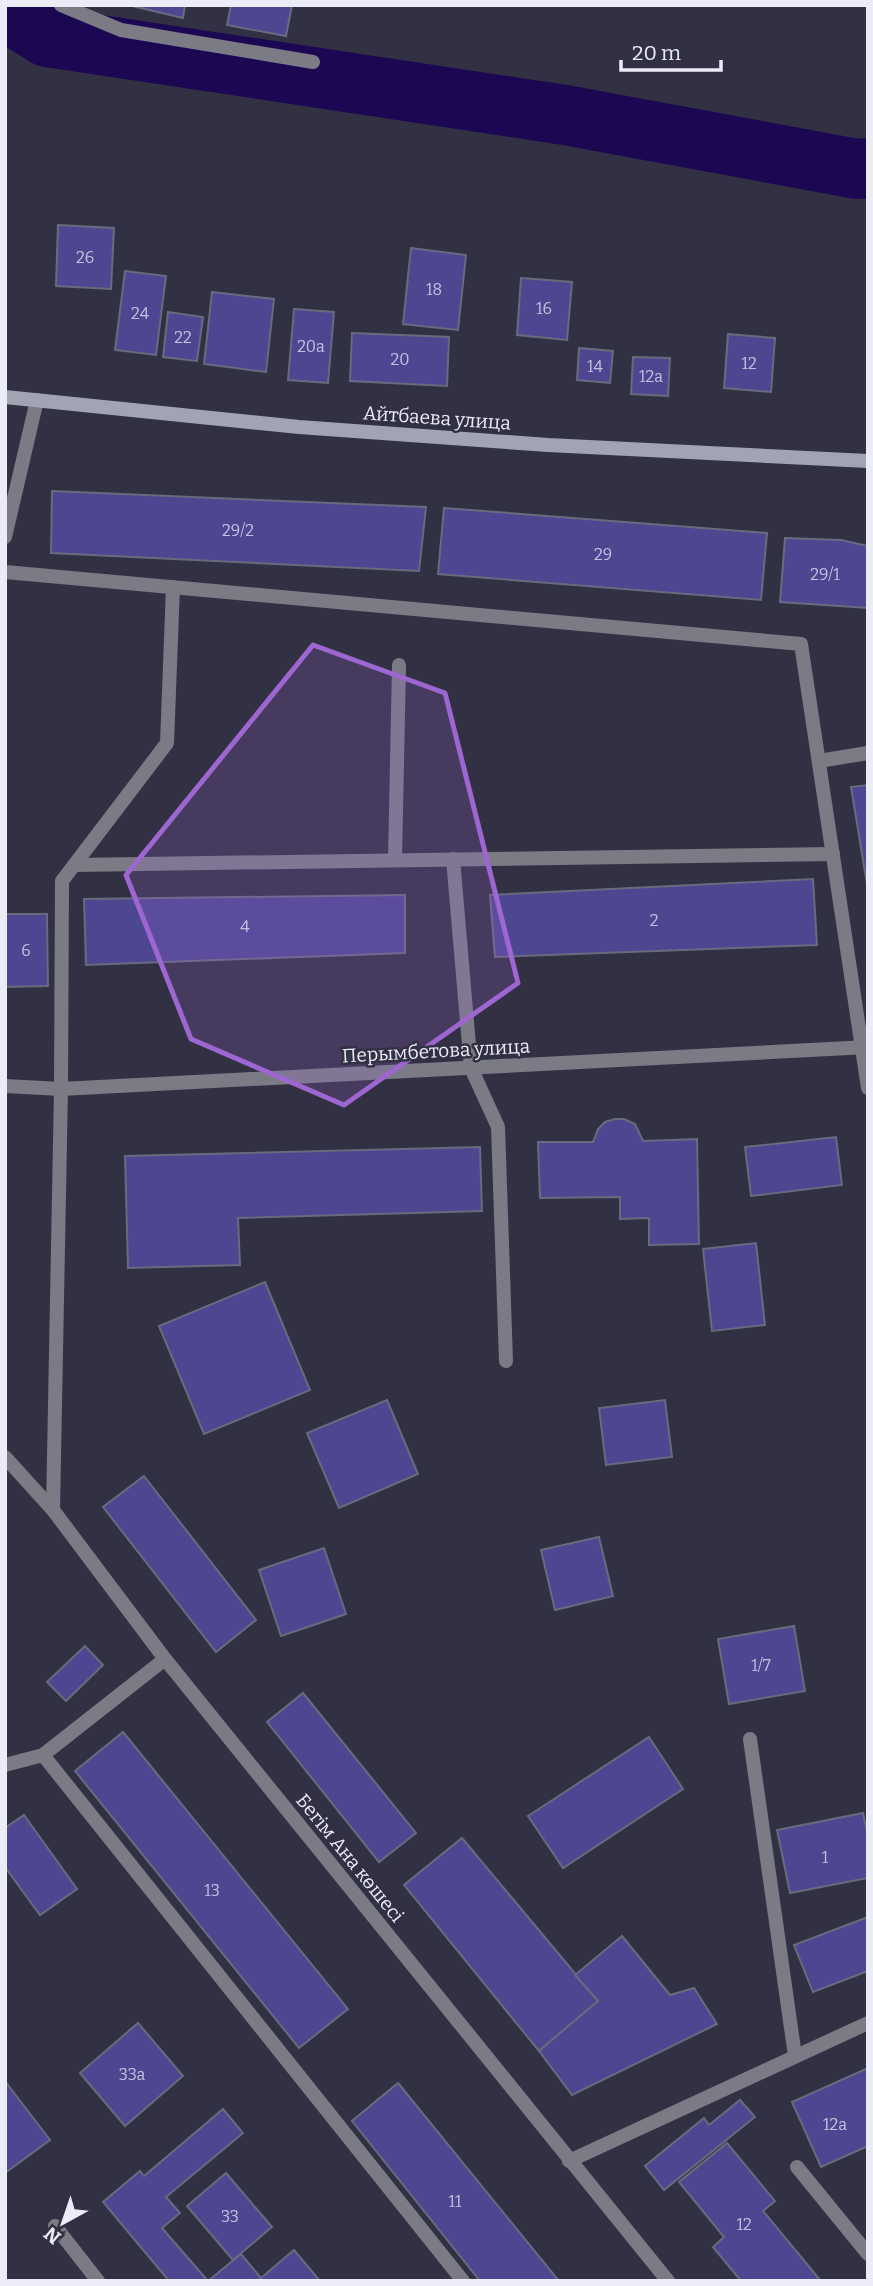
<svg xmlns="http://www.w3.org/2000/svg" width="873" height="2286" font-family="Bitter,serif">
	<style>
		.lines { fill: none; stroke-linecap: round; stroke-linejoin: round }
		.river { stroke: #1c0852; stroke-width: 60 }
		.building { fill: #4d4691; stroke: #6a6a7f; stroke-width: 2 }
		.lane { stroke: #7b7b85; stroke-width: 14 }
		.street { stroke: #7b7b85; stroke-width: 14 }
		.secondary { stroke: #a3a4b3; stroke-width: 14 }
		.marked { fill: #9d66d0; fill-opacity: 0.2; stroke: #9d66d0; stroke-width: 5; stroke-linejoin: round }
		.labels { text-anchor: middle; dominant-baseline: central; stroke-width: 5; stroke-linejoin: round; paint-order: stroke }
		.number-label { font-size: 16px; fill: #c4c2de }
		.street-label { font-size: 19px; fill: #ececf8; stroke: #313143 }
	</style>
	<rect width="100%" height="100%" fill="#313143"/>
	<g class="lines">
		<!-- river -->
		<polyline class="river" points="5,11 47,37 565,115 857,169 868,168"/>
	</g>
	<!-- building -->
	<g class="building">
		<polygon points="128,5 185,5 183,18"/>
		<polygon points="231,5 292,5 286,36 227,25"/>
		<polygon points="58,225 114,228 111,289 56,286"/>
		<polygon points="411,248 466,255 458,330 403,324"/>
		<polygon points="125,271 166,276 156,355 115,350"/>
		<polygon points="521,278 572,282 567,340 517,335"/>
		<polygon points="212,292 274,299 266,372 204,364"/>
		<polygon points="294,309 334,312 328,383 288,380"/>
		<polygon points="168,312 203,317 197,361 163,357"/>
		<polygon points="352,333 449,337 447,386 350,381"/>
		<polygon points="728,334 775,338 771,392 724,388"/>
		<polygon points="579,348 613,351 610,383 577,380"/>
		<polygon points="633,357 670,358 668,396 631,394"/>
		<polygon points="52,491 426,507 419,571 51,553"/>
		<polygon points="444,508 767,533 761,600 438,574"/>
		<polygon points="785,538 841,540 868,546 868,608 780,602"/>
		<polygon points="868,785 868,890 851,787"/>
		<polygon points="813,879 817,945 495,957 490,895"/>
		<polygon points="405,895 405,953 86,965 84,899"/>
		<polygon points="5,914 47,914 48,986 5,987"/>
		<polygon points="615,1119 624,1119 635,1124 643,1141 697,1139 699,1244 649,1245 649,1218 620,1219 620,1197 540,1198 538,1142 593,1142 598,1129 605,1122"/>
		<polygon points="836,1137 842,1185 751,1196 745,1147"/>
		<polygon points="480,1147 482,1211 238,1218 240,1265 128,1268 125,1156"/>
		<polygon points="756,1243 765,1325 712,1331 703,1249"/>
		<polygon points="265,1282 310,1390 204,1434 159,1326"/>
		<polygon points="387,1400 418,1474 339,1508 307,1433"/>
		<polygon points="665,1400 672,1457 606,1465 599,1408"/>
		<polygon points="144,1476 256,1620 216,1652 103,1507"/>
		<polygon points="599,1537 613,1596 555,1610 541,1550"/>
		<polygon points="324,1548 346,1614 281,1636 259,1570"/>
		<polygon points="794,1626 805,1691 729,1704 718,1639"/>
		<polygon points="85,1646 103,1665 66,1701 47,1682"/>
		<polygon points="303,1693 416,1833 379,1862 267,1722"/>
		<polygon points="123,1732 348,2009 299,2048 75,1771"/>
		<polygon points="649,1737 683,1789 563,1868 528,1816"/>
		<polygon points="863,1813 868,1836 868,1878 790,1893 777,1830"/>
		<polygon points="24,1815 77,1889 40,1915 5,1867 5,1828"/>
		<polygon points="462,1838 598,2001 539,2051 404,1885"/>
		<polygon points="868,1917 868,1971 813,1992 794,1945"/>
		<polygon points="622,1936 670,1995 694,1988 717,2024 572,2095 539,2051 598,2001 575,1975"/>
		<polygon points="138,2023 183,2076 125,2126 80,2073"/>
		<polygon points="868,2068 868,2146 821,2167 792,2102"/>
		<polygon points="5,2081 50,2140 5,2173"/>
		<polygon points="398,2083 559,2281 480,2281 352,2121"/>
		<polygon points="740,2100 755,2117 664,2190 645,2166 704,2118 709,2125"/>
		<polygon points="223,2109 243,2133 166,2197 180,2213 162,2228 208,2281 169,2281 103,2202 140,2171 144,2176"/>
		<polygon points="727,2143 775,2201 763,2211 821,2281 741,2281 713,2247 724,2237 679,2182"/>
		<polygon points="226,2173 272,2227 233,2260 187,2206"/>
		<polygon points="294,2250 320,2281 257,2281 261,2278"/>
		<polygon points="241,2254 261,2278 257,2281 208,2281"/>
	</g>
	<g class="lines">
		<!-- lane -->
		<g class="lane">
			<polyline points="5,537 37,400"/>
			<polyline points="5,572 801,644 868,1088"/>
			<polyline points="819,761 868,753"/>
			<polyline points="453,859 471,1068 498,1127 506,1361"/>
			<polyline points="395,860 399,665"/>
			<polyline points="75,865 833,854"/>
			<polyline points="61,1089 62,881 167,743 173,587"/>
			<polyline points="750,1739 795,2056"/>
			<polyline points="43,1755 463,2281"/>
			<polyline points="5,1765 43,1755 165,1659"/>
			<polyline points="797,2167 868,2254"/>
			<polyline points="55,2226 98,2281"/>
		</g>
		<!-- street -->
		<g class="street">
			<polyline points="61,5 121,30 313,62"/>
			<polyline points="5,1086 61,1089 868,1047"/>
			<polyline points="5,1457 53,1510 165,1659 668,2281"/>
			<polyline points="53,1510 61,1089"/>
			<polyline points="569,2161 868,2023"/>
		</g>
		<!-- secondary -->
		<polyline class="secondary" points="5,397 299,427 548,445 868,461"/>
	</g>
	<!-- marked area -->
	<path class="marked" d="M313,645L445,693L518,983L344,1105L191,1039L126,875Z"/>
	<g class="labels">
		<!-- number labels -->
		<g class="number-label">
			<text x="85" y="257">26</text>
			<text x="434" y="289">18</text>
			<text x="544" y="308">16</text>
			<text x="140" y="313">24</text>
			<text x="183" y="337">22</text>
			<text x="311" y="346">20а</text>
			<text x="400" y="359">20</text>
			<text x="749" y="363">12</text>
			<text x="595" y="366">14</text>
			<text x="651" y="376">12а</text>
			<text x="238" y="530">29/2</text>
			<text x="603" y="554">29</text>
			<text x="825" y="574">29/1</text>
			<text x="654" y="920">2</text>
			<text x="245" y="926">4</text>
			<text x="26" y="950">6</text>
			<text x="761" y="1665">1/7</text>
			<text x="825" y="1857">1</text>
			<text x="212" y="1890">13</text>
			<text x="132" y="2074">33а</text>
			<text x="835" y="2124">12а</text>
			<text x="455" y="2201">11</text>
			<text x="230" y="2216">33</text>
			<text x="744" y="2224">12</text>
		</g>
		<!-- street labels -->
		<g class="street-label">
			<text transform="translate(437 418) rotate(4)">Айтбаева улица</text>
			<text transform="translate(436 1051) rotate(-3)">Перымбетова улица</text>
			<text transform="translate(350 1858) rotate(51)">Бегім Ана көшесі</text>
		</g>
	</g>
	<!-- border -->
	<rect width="873" height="2286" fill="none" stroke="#ececf8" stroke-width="14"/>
	<!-- north arrow -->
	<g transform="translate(63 2223) rotate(220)" stroke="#313143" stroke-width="5" paint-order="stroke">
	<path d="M0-5L12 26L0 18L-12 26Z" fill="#ececf8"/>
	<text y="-10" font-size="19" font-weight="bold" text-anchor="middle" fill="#ececf8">N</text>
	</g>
	<!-- scale -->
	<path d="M621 60v10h100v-10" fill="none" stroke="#ececf8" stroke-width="3.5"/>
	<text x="632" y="60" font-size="21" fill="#ececf8" stroke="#313143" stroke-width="5" paint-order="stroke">20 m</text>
</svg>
